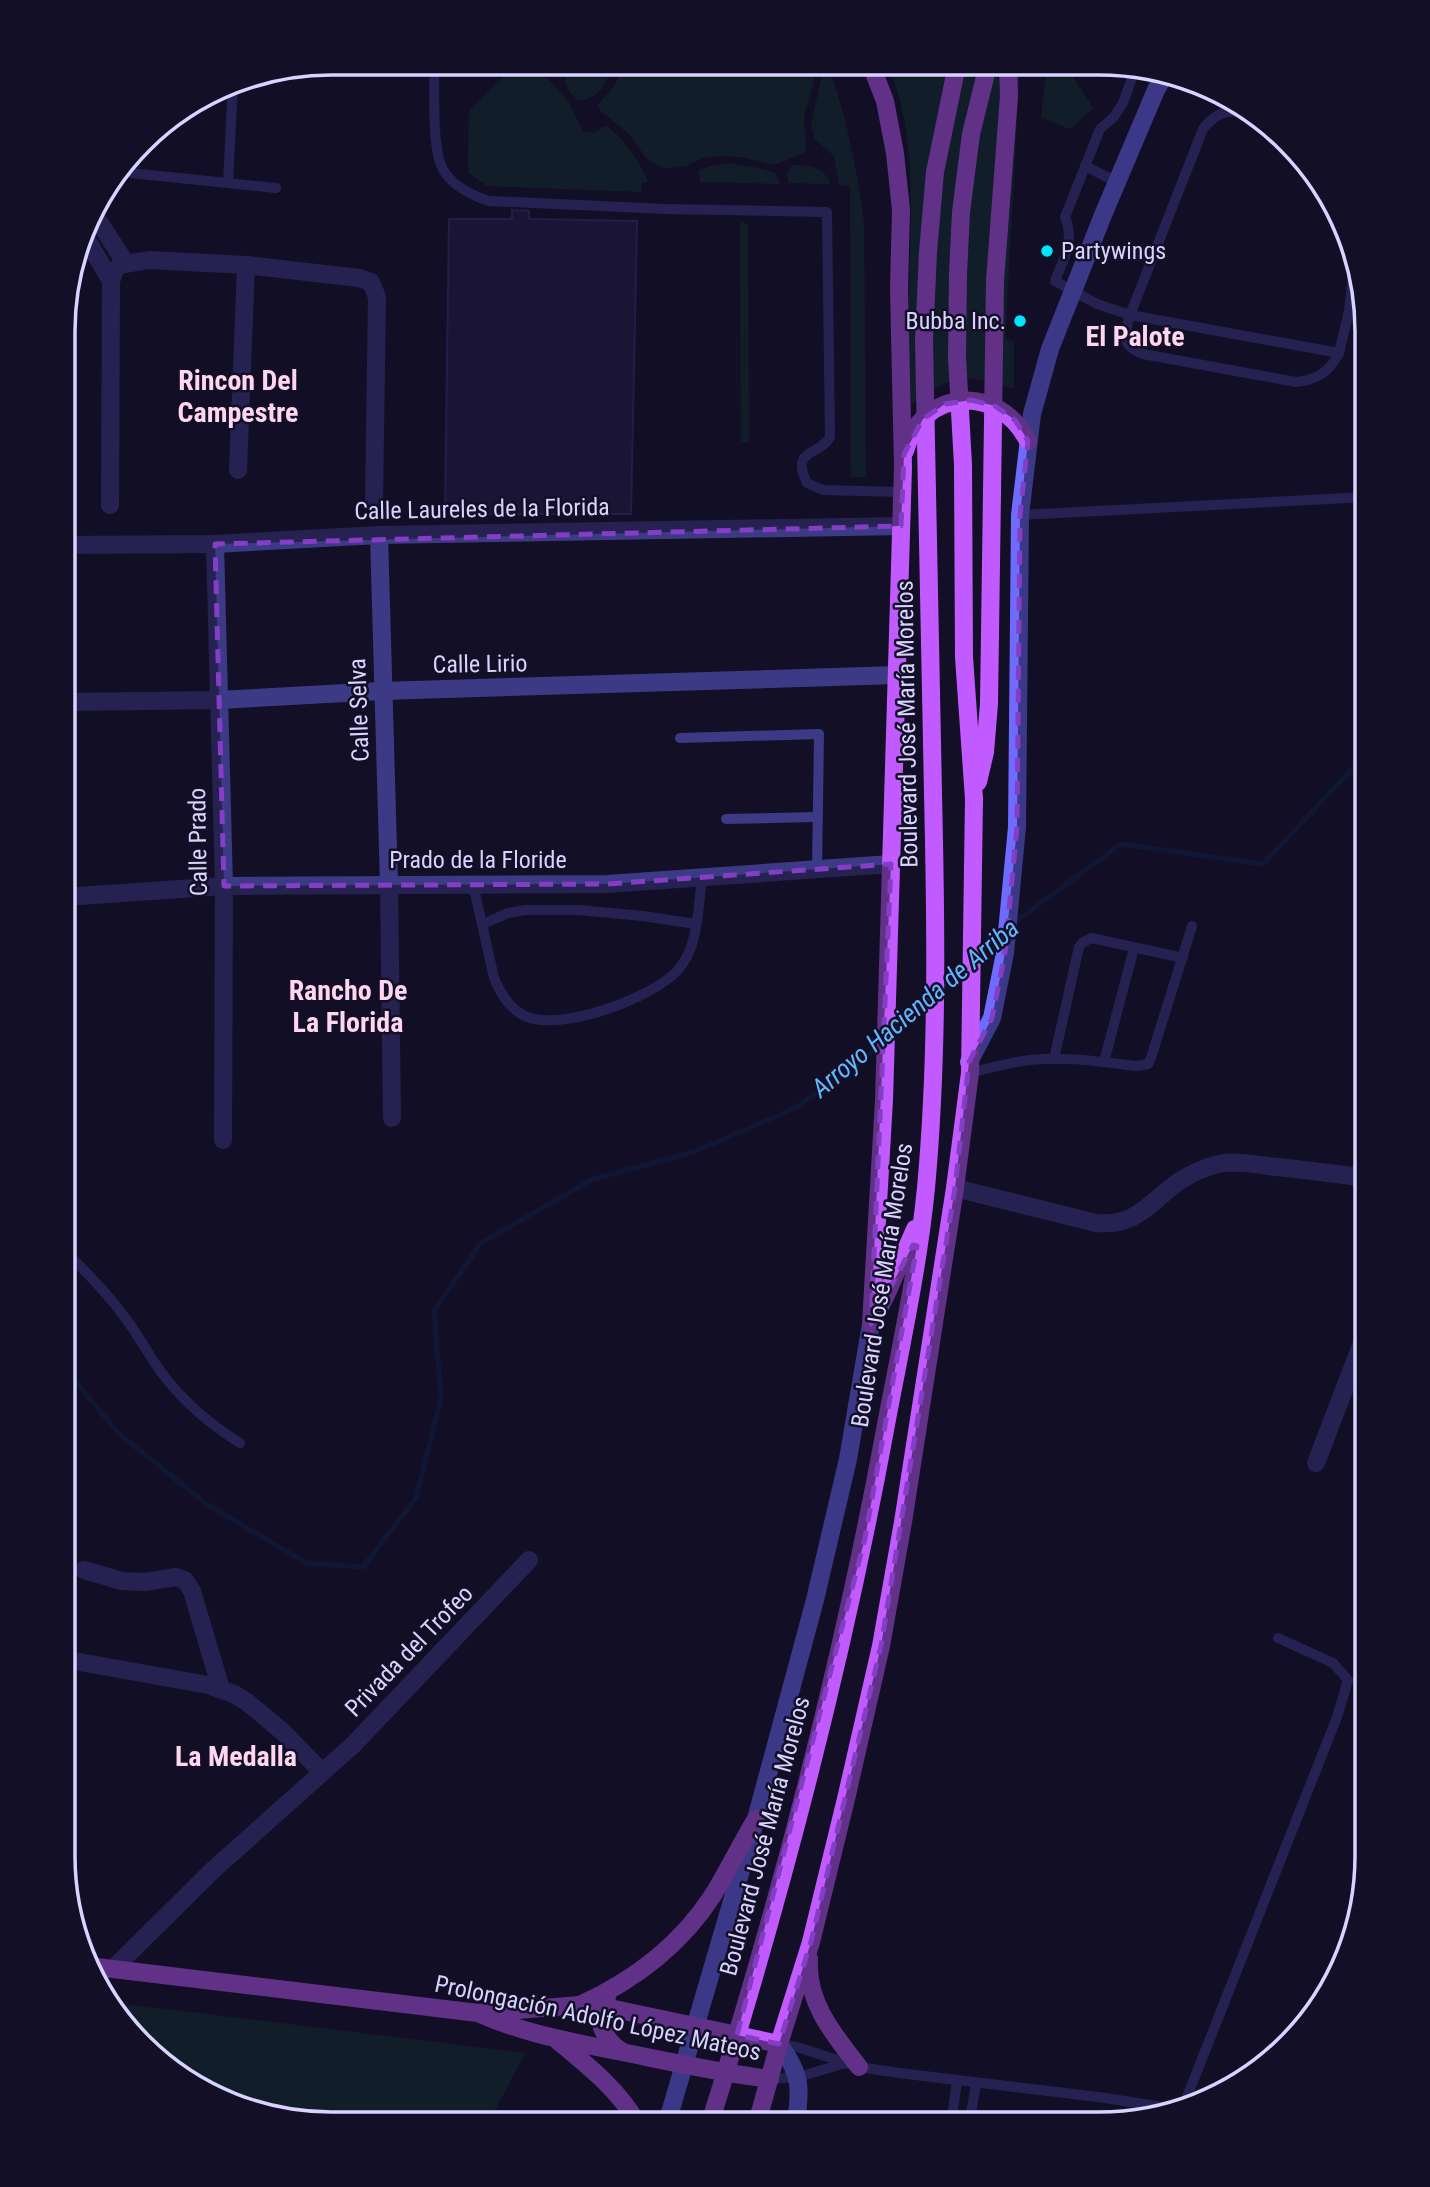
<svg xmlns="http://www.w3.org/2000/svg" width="1430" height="2187" font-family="'Roboto Condensed',sans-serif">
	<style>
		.green { fill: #12302f }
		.water { fill: #0c2248 }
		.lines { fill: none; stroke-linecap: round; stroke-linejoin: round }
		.stream { stroke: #0c2248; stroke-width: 5 }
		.building { fill: #241b47; stroke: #3b2d73; stroke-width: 2 }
		.lane { stroke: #3d3a85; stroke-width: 10 }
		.street { stroke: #3d3a85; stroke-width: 18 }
		.secondary { stroke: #6f6bff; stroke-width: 18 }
		.primary { stroke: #c25bff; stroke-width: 18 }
		.primary-bridge { stroke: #c25bff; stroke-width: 18 }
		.marked { fill: none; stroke: #843dc5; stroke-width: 5; stroke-dasharray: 14 9; stroke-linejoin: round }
		.poi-dot { fill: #00e5ff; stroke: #130f26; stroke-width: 2.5 }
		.labels { text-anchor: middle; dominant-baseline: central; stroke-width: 5; stroke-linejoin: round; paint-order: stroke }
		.poi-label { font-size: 24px; fill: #d9d4ff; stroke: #130f26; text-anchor: start }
		.street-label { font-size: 24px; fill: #d9d4ff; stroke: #130f26 }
		.water-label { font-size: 26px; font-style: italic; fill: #62b6ff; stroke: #130f26 }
		.quarter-label { font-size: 28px; font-weight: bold; fill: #ffd6f0; stroke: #130f26 }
		.rim { fill: none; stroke: #d9d4ff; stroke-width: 3.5 }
	</style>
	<rect width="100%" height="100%" fill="#130f26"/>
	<!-- green -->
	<g class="green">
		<path d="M518,64C540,69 563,90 573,111C577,118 579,125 583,131L593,133L606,126C625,140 639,160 648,182H642L641,192L487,186L468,172L469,110Z"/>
		<path d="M574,64H608C612,82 596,100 578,101C565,87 559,80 574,64Z"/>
		<path d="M618,64H811C819,84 805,100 804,120C803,132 809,140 804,153L774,165L743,157L721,156L703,158L686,166L669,168L661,167L647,159L630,135L600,110L598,105C608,90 622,86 618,64Z"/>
		<polygon points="818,64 828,64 845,119 858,181 864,223 866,477 851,477 850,186 839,185 834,156 815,139 811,126 822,74"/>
		<path d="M887,65H1020L1005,338L1014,342V389C965,373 953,373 911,405C910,370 908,334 909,298C910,226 919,131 887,65Z"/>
		<polygon points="1051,65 1065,65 1093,108 1070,129 1041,117 1046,73"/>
		<polygon points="730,163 775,172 780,184 700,182 699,170 711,166"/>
		<path d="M793,165C809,165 826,168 830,184L789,183C786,175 787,171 793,165Z"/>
		<polygon points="742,222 748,225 749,442 741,443 740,225"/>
		<polygon points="108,2002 525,2053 489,2122 297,2122 229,2104 168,2069 119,2019"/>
	</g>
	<!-- water -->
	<polygon class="water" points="215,2096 241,2104 315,2110 347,2122 297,2122 229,2104"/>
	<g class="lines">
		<!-- stream -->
		<g class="stream">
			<polyline points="1012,924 1121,844 1263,864 1367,753"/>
			<polyline points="975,957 1002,933"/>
			<polyline points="939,990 968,963"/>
			<polyline points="890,1035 929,999"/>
			<polyline points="64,1367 118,1433 205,1503 306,1563 363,1567 416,1498 441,1398 434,1311 481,1243 593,1179 694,1152 795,1108 859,1063 880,1044"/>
		</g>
	</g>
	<!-- building -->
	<polygon class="building" points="512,210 529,211 529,219 637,221 631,514 445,514 449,219 512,219"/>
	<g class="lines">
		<!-- lane -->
		<g class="lane">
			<path d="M434,63C435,88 431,152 444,171C453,186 473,196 489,201L665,209L827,212L830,437C819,457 790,448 807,483L823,490L902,492"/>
			<path d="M1132,65L1131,81L1123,103L1113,118L1100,129L1065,217C1075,243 1064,257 1055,281L1097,304L1130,315L1339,353L1349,311L1354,266"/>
			<path d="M1257,115C1232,110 1220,107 1203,129L1130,315C1124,336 1120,345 1143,354L1296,382C1317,380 1329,372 1339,353"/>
			<polyline points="1085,166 1117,182"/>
			<polyline points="121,172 276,188"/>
			<polyline points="228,183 233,83"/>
			<polyline points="1020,515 1367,497"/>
			<polyline points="680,738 819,734 817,870"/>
			<polyline points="726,819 816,817"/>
			<path d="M473,884L494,978C500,992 508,1007 523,1015C557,1034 653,998 678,970C699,946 698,907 702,877"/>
			<polyline points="483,924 508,913 525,910 578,910 643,916 696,924"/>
			<polyline points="1054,1059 1079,947 1083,942 1092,938 1183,958"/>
			<polyline points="1104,1062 1134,948"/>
			<path d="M970,1073C990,1068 1010,1062 1030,1060C1066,1056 1102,1062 1137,1066L1148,1064L1151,1058L1192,926"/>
			<path d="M64,1251C88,1273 110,1296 129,1323C141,1340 151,1359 164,1376C185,1403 211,1425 240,1443"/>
			<polyline points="779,2044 797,2047 859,2067 899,2073 1098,2097 1176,2109"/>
			<polyline points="770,2079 798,2077 846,2063"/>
			<polyline points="1183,2107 1337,1717 1348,1680 1333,1663 1278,1638"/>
			<polyline points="951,2124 957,2081"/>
			<polyline points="969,2124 976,2084"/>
		</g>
		<!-- street -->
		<g class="street">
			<polyline points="92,211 125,262"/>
			<polyline points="84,235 111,281"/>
			<polyline points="238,470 246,265"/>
			<polyline points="110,505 111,281 115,270 120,265 149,260 246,265 359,278 371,282 377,297 374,502"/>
			<polyline points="379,535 389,884 392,1118"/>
			<polyline points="215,544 224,886 223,1140"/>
			<polyline points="65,545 215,544 379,535 901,526"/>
			<polyline points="65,702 220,700 382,691 897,675"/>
			<polyline points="64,897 224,886 607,884 891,864"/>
			<path d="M955,1188L1096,1223C1135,1226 1147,1206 1174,1185C1187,1175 1207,1166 1223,1163C1240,1161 1259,1165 1276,1167C1307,1170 1337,1174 1367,1178"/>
			<polyline points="1316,1463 1367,1330"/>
			<polyline points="84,1570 122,1581 145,1582 176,1577 185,1580 192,1591 221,1689"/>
			<polyline points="63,1659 208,1685 234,1694 247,1702 283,1732 322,1772"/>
			<polyline points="114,1968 213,1870 353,1745 529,1560"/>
		</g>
		<!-- secondary -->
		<g class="secondary">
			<polyline points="969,1062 992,1018 1005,953 1017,827 1020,515 1032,414 1050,349 1103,215 1156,90 1165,74"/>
			<path d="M779,2044C801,2074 801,2087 796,2123"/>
			<polyline points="667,2123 756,1819 815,1600 848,1459 871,1324"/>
		</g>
		<!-- primary -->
		<g class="primary">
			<path d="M905,451C923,387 999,384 1028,441"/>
			<polyline points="874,1318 887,1293 915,1229"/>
			<polyline points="871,1324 884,1100 903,467 899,289 901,210 895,153 885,101 871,65"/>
			<path d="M809,1959C806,2002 834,2035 859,2067"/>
			<path d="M88,1966L478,2013C524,2034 573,2042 622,2052C671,2062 720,2073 770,2079"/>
			<path d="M607,1997C591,2016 604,2041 623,2052"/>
			<path d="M580,2005C635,1980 680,1946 713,1895C728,1870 741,1844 756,1819"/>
			<polyline points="479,2013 580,2005 600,2006 779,2044"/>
			<path d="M558,2041C587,2065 619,2090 637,2123"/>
			<path d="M710,2123C781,1896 842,1664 885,1430C900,1350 918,1269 926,1188C938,1057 936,925 933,793"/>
			<polyline points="757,2123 779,2044 811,1942 846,1799 881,1646 903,1522 955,1188 970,1073 974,799"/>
		</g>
		<!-- primary-bridge -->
		<g class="primary-bridge">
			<polyline points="978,782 985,752 989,704 995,281 1009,96 1008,65"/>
			<polyline points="933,793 924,341 928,252 935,172 957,65"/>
			<polyline points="974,799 964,657 963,465 957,357 958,274 961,212 971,134 988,65"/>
		</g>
	</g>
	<!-- marked area -->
	<path d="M0 0H1430V2187H0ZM971,400L995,406L1015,420L1028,441L1020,515L1017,827L1005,953L992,1018L969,1062L955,1188L881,1646L811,1942L779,2044L737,2035L865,1538L917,1246L913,1245L871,1324L891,864L607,884L224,886L215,544L901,526L904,454L923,419L945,404Z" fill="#130f26" fill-opacity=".55" fill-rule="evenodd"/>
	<path class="marked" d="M971,400L995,406L1015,420L1028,441L1020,515L1017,827L1005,953L992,1018L969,1062L955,1188L881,1646L811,1942L779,2044L737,2035L865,1538L917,1246L913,1245L871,1324L891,864L607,884L224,886L215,544L901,526L904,454L923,419L945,404Z"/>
	<!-- markers -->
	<g class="poi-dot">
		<circle cx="1047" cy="251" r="7"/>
		<circle cx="1020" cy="321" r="7"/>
	</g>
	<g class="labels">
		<!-- poi labels -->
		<g class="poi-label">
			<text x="1061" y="251">Partywings</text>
			<text x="1006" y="321" text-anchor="end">Bubba Inc.</text>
		</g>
		<!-- street labels -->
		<g class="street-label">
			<text transform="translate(482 509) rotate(-1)">Calle Laureles de la Florida</text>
			<text transform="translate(480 664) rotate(-1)">Calle Lirio</text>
			<text transform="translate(359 710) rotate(-92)">Calle Selva</text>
			<text transform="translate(907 724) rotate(-91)">Boulevard José María Morelos</text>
			<text transform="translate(198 842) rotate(-91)">Calle Prado</text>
			<text x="478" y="860">Prado de la Floride</text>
			<text transform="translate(882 1285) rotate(-81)">Boulevard José María Morelos</text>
			<text transform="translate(409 1651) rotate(-46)">Privada del Trofeo</text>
			<text transform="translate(765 1836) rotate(-75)">Boulevard José María Morelos</text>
			<text transform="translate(598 2018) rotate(12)">Prolongación Adolfo López Mateos</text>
		</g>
		<!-- water labels -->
		<g class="water-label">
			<text transform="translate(915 1008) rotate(-40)">Arroyo Hacienda de Arriba</text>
		</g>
		<!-- quarter labels -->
		<g class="quarter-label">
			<text x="1135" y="336">El Palote</text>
			<text x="238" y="380">Rincon Del<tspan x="238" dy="32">Campestre</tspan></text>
			<text x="348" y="990">Rancho De<tspan x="348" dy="32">La Florida</tspan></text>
			<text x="236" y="1756">La Medalla</text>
		</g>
	</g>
	<!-- crop -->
	<path d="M0 0H1430V2187H0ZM331 75H1099A256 256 0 0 1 1355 331V1856A256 256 0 0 1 1099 2112H331A256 256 0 0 1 75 1856V331A256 256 0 0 1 331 75Z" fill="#130f26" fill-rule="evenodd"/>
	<path class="rim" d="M331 75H1099A256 256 0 0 1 1355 331V1856A256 256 0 0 1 1099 2112H331A256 256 0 0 1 75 1856V331A256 256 0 0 1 331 75Z"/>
</svg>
